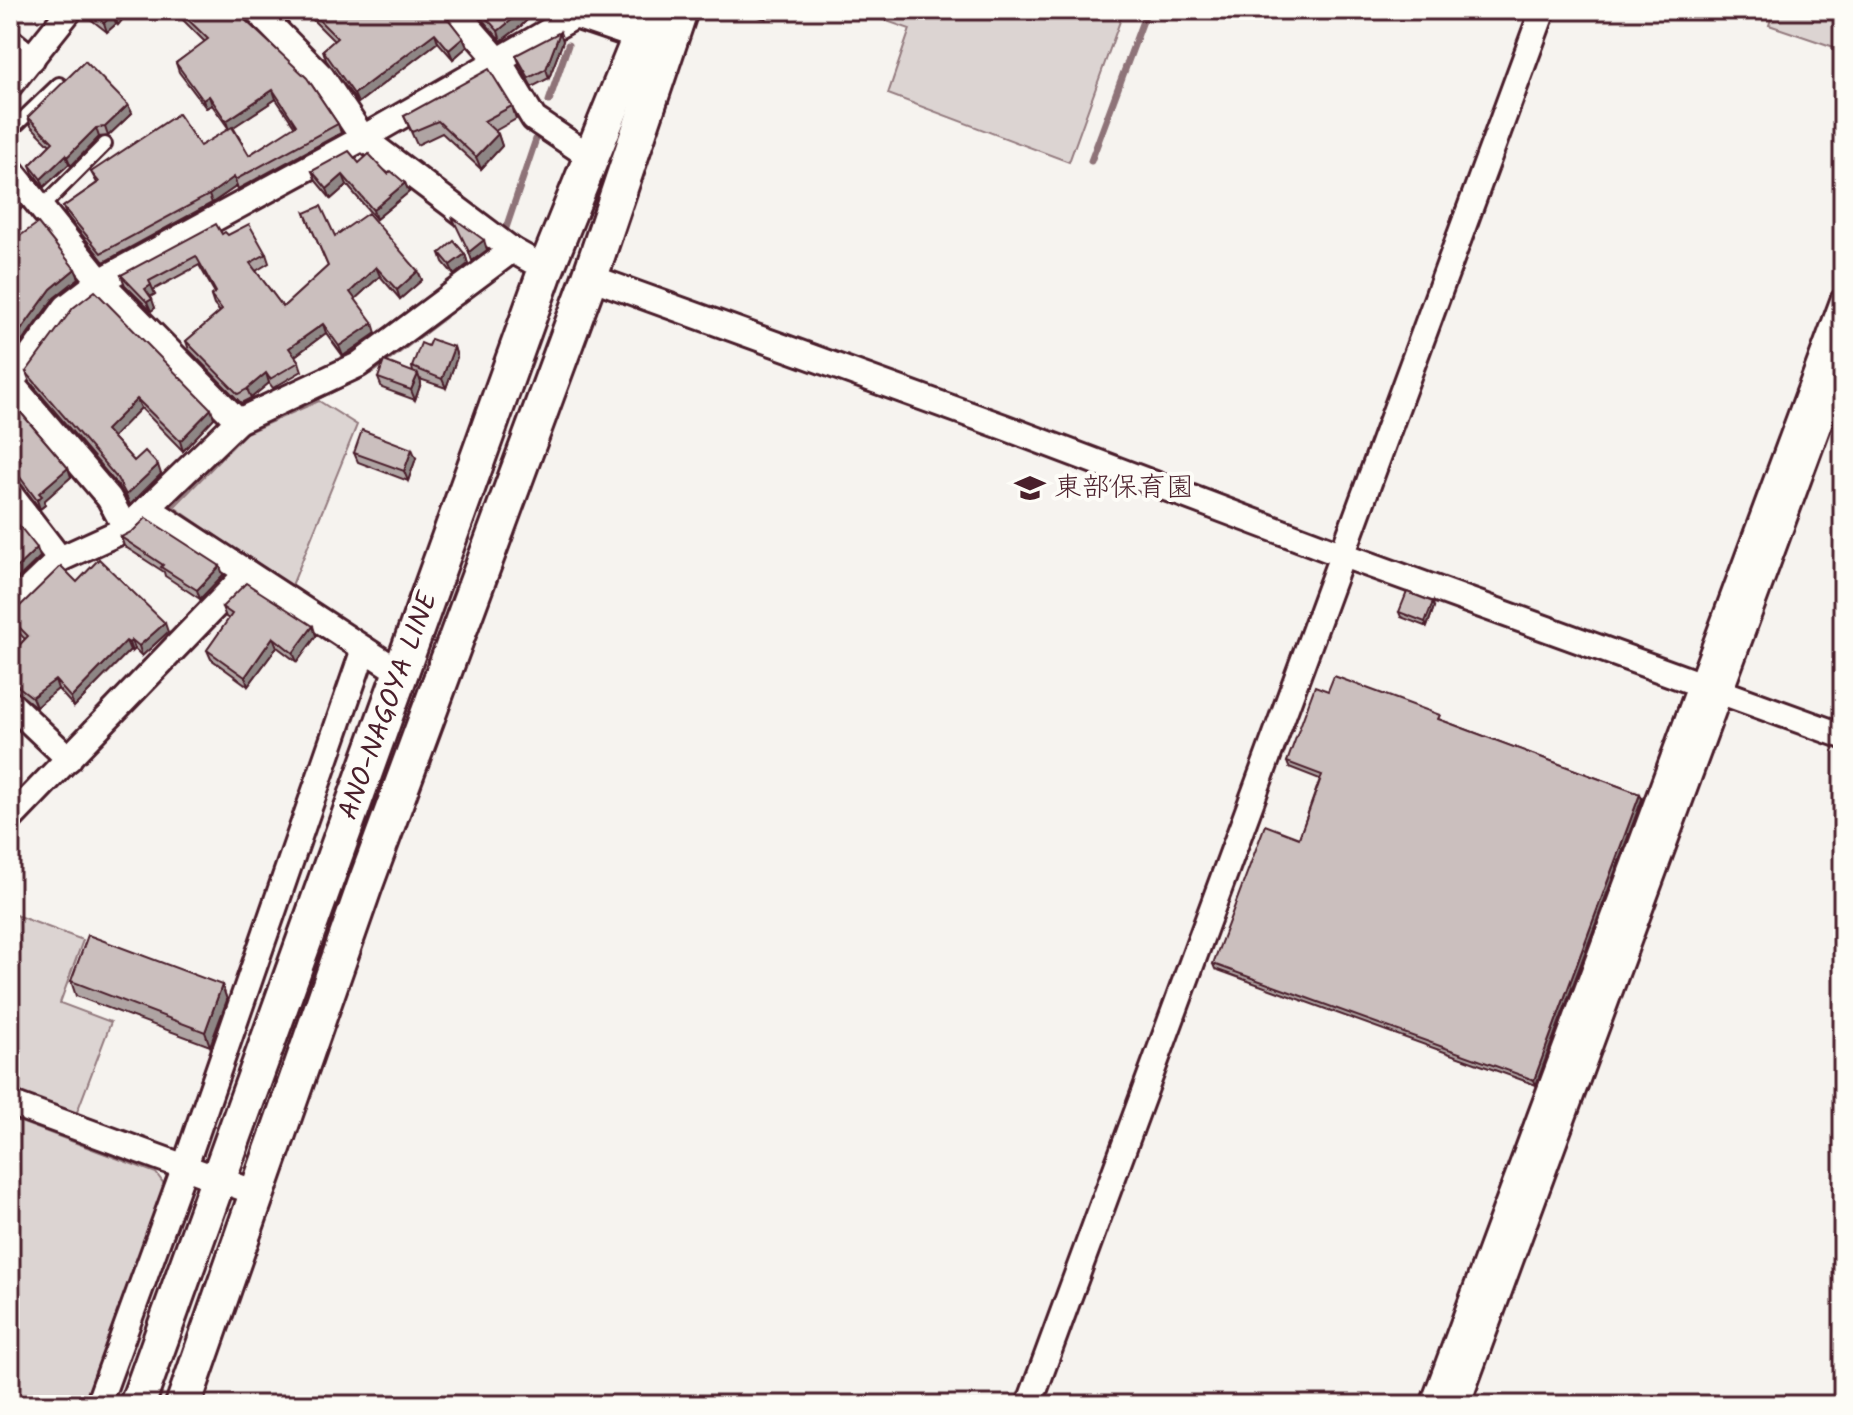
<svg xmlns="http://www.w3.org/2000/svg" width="1853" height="1415" font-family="Kalam,'Klee One',sans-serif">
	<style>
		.green { fill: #dcd4d2; stroke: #937a7e; stroke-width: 2 }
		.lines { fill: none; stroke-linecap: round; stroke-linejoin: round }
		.stream { stroke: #8e7378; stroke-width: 7 }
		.service-casing { stroke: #4a1f2b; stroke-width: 18 }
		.minor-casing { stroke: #4a1f2b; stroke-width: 30 }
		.secondary-casing { stroke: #4a1f2b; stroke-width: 40 }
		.service { stroke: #fdfcf7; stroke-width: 12 }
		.minor { stroke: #fdfcf7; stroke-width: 24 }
		.secondary { stroke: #fdfcf7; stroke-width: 34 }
		.wall { fill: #afa4a3; stroke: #4a1f2b; stroke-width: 2; fill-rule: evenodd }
		.shaded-wall { fill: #8e8685; stroke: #4a1f2b; stroke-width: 2 }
		.building { fill: #cbbfbe; stroke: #4a1f2b; stroke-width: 2 }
		.labels { text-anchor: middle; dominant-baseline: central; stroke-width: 8; stroke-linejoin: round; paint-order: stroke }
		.poi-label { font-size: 28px; fill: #4a1f2b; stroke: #fdfcf7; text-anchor: start }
		.street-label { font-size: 28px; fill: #4a1f2b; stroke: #fdfcf7 }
	</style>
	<rect width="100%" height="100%" fill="#f6f3ef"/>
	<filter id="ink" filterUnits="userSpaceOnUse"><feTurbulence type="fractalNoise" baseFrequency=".0125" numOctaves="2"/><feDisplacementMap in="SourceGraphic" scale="16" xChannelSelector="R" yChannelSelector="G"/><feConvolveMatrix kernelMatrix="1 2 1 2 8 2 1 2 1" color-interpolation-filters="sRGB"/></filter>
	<g filter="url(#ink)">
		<!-- green -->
		<g class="green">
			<polygon points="855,10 1124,10 1069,162 888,94 910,29"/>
			<polygon points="1774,10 1843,10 1843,50 1769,25"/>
			<polygon points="319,401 357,425 291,588 174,507 246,433"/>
			<polygon points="10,913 83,940 60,1003 111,1022 74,1120 10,1096"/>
			<polygon points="10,1118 156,1173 164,1184 85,1405 10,1405"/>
		</g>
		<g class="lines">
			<!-- stream -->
			<g class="stream">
				<polyline points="549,101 568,45"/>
				<polyline points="1091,161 1147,10"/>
				<polyline points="505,231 536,139"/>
				<polyline points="284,413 374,369 444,316"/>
				<polyline points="175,512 168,507 218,456"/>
			</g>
			<!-- service casing -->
			<g class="service-casing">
				<g id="service">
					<polyline points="10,131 59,84"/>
					<polyline points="41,208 105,144"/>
				</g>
			</g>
			<!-- minor casing -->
			<g class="minor-casing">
				<g id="minor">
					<polyline points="256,10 322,77 363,138 512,250 546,269"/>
					<polyline points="454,10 499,61 534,119 592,158"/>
					<polyline points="10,41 32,59"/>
					<polyline points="10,85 70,10"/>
					<polyline points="10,169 100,281 238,421"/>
					<polyline points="590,277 1004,427 1343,555 1843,736"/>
					<polyline points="11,383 109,498 126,529"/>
					<polyline points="10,384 66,307 100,281 363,138 575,16 640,38"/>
					<polyline points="10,494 60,559"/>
					<polyline points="148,508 401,673"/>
					<polyline points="10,607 60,559 126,529 238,421 358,365 512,250"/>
					<polyline points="10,703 69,759"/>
					<polyline points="10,819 247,573"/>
					<polyline points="10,1103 259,1194"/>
					<polyline points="98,1405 185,1166 364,649"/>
					<polyline points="1029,1405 1543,10"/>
					<polyline points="1433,1405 1843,301"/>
					<polyline points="1457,1405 1843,358"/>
				</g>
			</g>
			<!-- secondary casing -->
			<g class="secondary-casing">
				<g id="secondary">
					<polyline points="137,1405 546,269 651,10"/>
					<polyline points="183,1405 365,885 590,277 680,10"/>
				</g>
			</g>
			<!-- service -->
			<use href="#service" class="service"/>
			<!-- minor -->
			<use href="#minor" class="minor"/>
			<!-- secondary -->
			<use href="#secondary" class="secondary"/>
		</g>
		<!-- wall -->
		<g class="wall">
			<polygon points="83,10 130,10 118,25 116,24 107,32 84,14"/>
			<path d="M177,10L250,24L338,124L341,133L238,189L237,186L212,203L104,262L66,215L63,207L97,183L91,172L200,146L229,129L212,105L206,108L179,72L176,63L205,42L180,17ZM276,99L295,127L249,155L233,127Z"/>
			<polygon points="303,10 441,10 463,38 467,47 453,59 438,42 358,103 326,60 323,50 334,41"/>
			<polygon points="474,10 537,10 521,26 501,41"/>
			<polygon points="748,10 769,10 766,19 749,14"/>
			<polygon points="563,41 549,78 532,87 520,65 516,55"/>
			<polygon points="128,105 132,113 108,136 99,137 71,166 69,164 44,187 33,173 30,165 50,145 31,126 28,117"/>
			<polygon points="512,106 516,119 495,131 498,134 502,146 481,169 442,133 417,145 404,116"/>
			<polygon points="359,163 405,183 409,192 376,219 347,185 331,199 316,181 312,171"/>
			<polygon points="305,213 335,236 418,271 422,280 400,299 380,276 355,299 376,333 343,356 326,333 295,356 299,362 302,371 273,388 269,383 251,398 241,403 189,350 186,341 220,312 214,305 211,296 215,293 199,265 153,290 155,294 150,297 155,308 151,311 125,285 121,275 222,234 266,254 269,263 256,271 283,307 328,266"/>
			<polygon points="440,253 465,254 468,264 454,275 443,262"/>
			<polygon points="428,346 454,347 457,357 446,388 420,379 421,383 415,400 382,388 378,378 413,372 412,367"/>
			<polygon points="26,372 211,409 214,418 183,451 141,408 112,437 134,461 161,474 130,505 120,488 30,382"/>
			<polygon points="10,400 68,468 71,477 44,501 45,505 40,509 22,485 13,480 10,470 19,463 10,452"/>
			<polygon points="354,453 416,458 408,481 358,462"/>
			<polygon points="121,537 223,575 200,599 165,576 164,572 124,546"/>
			<polygon points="77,582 168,632 142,656 135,649 132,652 130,650 74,707 58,689 36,707 14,689 10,690 10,655 25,639 10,624 10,611 17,609"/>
			<polygon points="222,607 316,636 297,662 277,647 248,686 211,659 207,650 229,619 226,617"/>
			<polygon points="1434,607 1427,627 1401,617 1399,612"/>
			<polygon points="1328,691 1441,720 1640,794 1642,799 1536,1085 1215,969 1213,964 1299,838 1320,779 1289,767 1287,762"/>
			<polygon points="71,981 222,985 227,1000 210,1046 76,996"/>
		</g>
		<!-- shaded-wall -->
		<g class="shaded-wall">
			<polygon points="120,10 130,10 118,25 115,16"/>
			<polygon points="524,10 537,10 521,26 501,41 498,31"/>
			<polygon points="113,14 116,24 107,32 104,23"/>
			<polygon points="560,32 563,41 549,78 546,69"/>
			<polygon points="435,33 438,42 358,103 354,94"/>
			<polygon points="463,38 467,47 453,59 449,50"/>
			<polygon points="273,90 276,99 229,130 226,121"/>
			<polygon points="209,96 212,105 206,108 203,100"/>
			<polygon points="128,105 132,113 108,136 105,127"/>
			<polygon points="96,128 99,137 71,166 67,157"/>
			<polygon points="498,134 502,146 481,169 476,157"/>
			<polygon points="66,155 69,164 44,187 41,179"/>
			<polygon points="343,175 347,185 331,199 327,189"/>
			<polygon points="234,177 237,186 212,203 209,195"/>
			<polygon points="405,183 409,192 376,219 373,210"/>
			<polygon points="19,199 22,208 10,220 10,207"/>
			<polygon points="484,240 487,250 472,261 469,252"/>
			<polygon points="465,254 468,264 454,275 450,265"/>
			<polygon points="376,267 380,276 353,301 350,292"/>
			<polygon points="75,269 79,278 54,298 10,358 10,345 51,289"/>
			<polygon points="418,271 422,280 400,299 397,290"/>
			<polygon points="151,285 155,294 148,298 145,289"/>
			<polygon points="152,299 155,308 151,311 147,302"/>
			<polygon points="373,323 376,333 343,356 339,346"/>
			<polygon points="323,324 326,333 292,358 289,348"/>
			<polygon points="454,347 457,357 446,388 442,379"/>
			<polygon points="266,373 269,383 251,398 247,389"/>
			<polygon points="418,374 421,383 415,400 411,390"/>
			<polygon points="137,399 141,408 110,440 106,430"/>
			<polygon points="211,409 214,418 183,451 180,441"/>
			<polygon points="412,449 416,458 408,481 404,471"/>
			<polygon points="158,465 161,474 130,505 126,495"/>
			<polygon points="68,468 71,477 44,501 45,505 40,509 37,500 39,493"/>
			<polygon points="37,548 40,557 10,586 10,574"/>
			<polygon points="220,566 223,575 200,599 197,590"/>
			<polygon points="1433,602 1434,607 1427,627 1425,622"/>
			<polygon points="165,623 168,632 142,656 139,646"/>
			<polygon points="313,626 316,636 297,662 293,653"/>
			<polygon points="273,637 277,647 248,686 245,677"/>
			<polygon points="132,640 135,649 132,652 129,643"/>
			<polygon points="126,641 130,650 74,707 71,698"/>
			<polygon points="55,680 58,689 36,707 32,697"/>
			<polygon points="1640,794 1642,799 1536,1085 1534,1080"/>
			<polygon points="222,985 227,1000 210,1046 205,1032"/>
		</g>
		<!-- building -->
		<g class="building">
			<polygon points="88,10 120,10 115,16 113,14 104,23"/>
			<polygon points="178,10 241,10 248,17 245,20 307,78 338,124 235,180 234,177 209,195 101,253 63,207 99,182 91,172 178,114 200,146 232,127 249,155 296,125 273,90 226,121 209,96 203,100 176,63 208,39"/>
			<polygon points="309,10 441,10 463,38 449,50 435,33 354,94 323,50 337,38"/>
			<polygon points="479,10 524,10 498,31"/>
			<polygon points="751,10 766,10 765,14"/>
			<polygon points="560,32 546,69 529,78 516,55"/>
			<polygon points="85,61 128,105 105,127 96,128 67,157 66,155 41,179 30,165 53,142 28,117"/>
			<polygon points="489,69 512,106 484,121 498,134 476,157 438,121 412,132 404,116"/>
			<polygon points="349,151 359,163 369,154 388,174 391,171 405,183 373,210 343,175 327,189 312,171"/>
			<polygon points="10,188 19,199 10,207"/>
			<polygon points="321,206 335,236 368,213 418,271 397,290 376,267 350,292 373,323 339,346 323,324 289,348 299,362 270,379 266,373 247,389 238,394 186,341 222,310 211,296 216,292 196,256 149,281 151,285 145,289 152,299 147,302 121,275 216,224 222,234 225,232 228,235 249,224 266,254 250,263 283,307 328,266 305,213"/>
			<polygon points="452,217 484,240 469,252"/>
			<polygon points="38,223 75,269 51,289 10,345 10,243"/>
			<polygon points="454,241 465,254 450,265 440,253"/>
			<polygon points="95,291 211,409 180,441 137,399 106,430 134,461 145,451 158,465 126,495 117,478 26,372 73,308"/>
			<polygon points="431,339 454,347 442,379 412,367 421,343 428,346"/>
			<polygon points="384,361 418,374 411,390 378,378"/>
			<polygon points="1843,392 1843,410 1837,408"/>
			<polygon points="10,400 68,468 39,493 42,496 37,500 19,476 10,471 21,461 10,447"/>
			<polygon points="362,430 412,449 404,471 354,453"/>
			<polygon points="10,514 37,548 10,574"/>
			<polygon points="146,518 220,566 197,590 161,567 163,565 121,537 133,531"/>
			<polygon points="99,559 165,623 139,646 132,640 129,643 126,641 71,698 55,680 32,697 10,680 10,655 28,636 10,618 10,611 17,609 61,566 77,582"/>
			<polygon points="246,583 313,626 293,653 273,637 245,677 207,650 232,614 222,607"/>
			<polygon points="1407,592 1433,602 1425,622 1399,612"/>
			<polygon points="1334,676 1440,715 1438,719 1640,794 1534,1080 1213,964 1265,825 1299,838 1322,775 1287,762 1315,686 1328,691"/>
			<polygon points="88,935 222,985 205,1032 71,981"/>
		</g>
	</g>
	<!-- icons -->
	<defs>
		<g id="school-bare" transform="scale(2.4)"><path d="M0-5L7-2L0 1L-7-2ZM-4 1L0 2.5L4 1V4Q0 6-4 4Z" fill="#4a1f2b" stroke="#fdfcf7" stroke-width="2.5" paint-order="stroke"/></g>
	</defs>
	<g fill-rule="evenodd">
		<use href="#school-bare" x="1030" y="488"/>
	</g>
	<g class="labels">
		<!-- poi labels -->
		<g class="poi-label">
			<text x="1054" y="488">東部保育園</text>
		</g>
		<!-- street labels -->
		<g class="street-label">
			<text transform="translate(389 706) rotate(-70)">ANO-NAGOYA LINE</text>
		</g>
	</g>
	<!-- margin -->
	<rect width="1853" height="1415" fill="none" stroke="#fdfcf7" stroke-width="40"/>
	<rect x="20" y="20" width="1813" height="1375" fill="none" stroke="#4a1f2b" stroke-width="3" filter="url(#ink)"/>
</svg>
